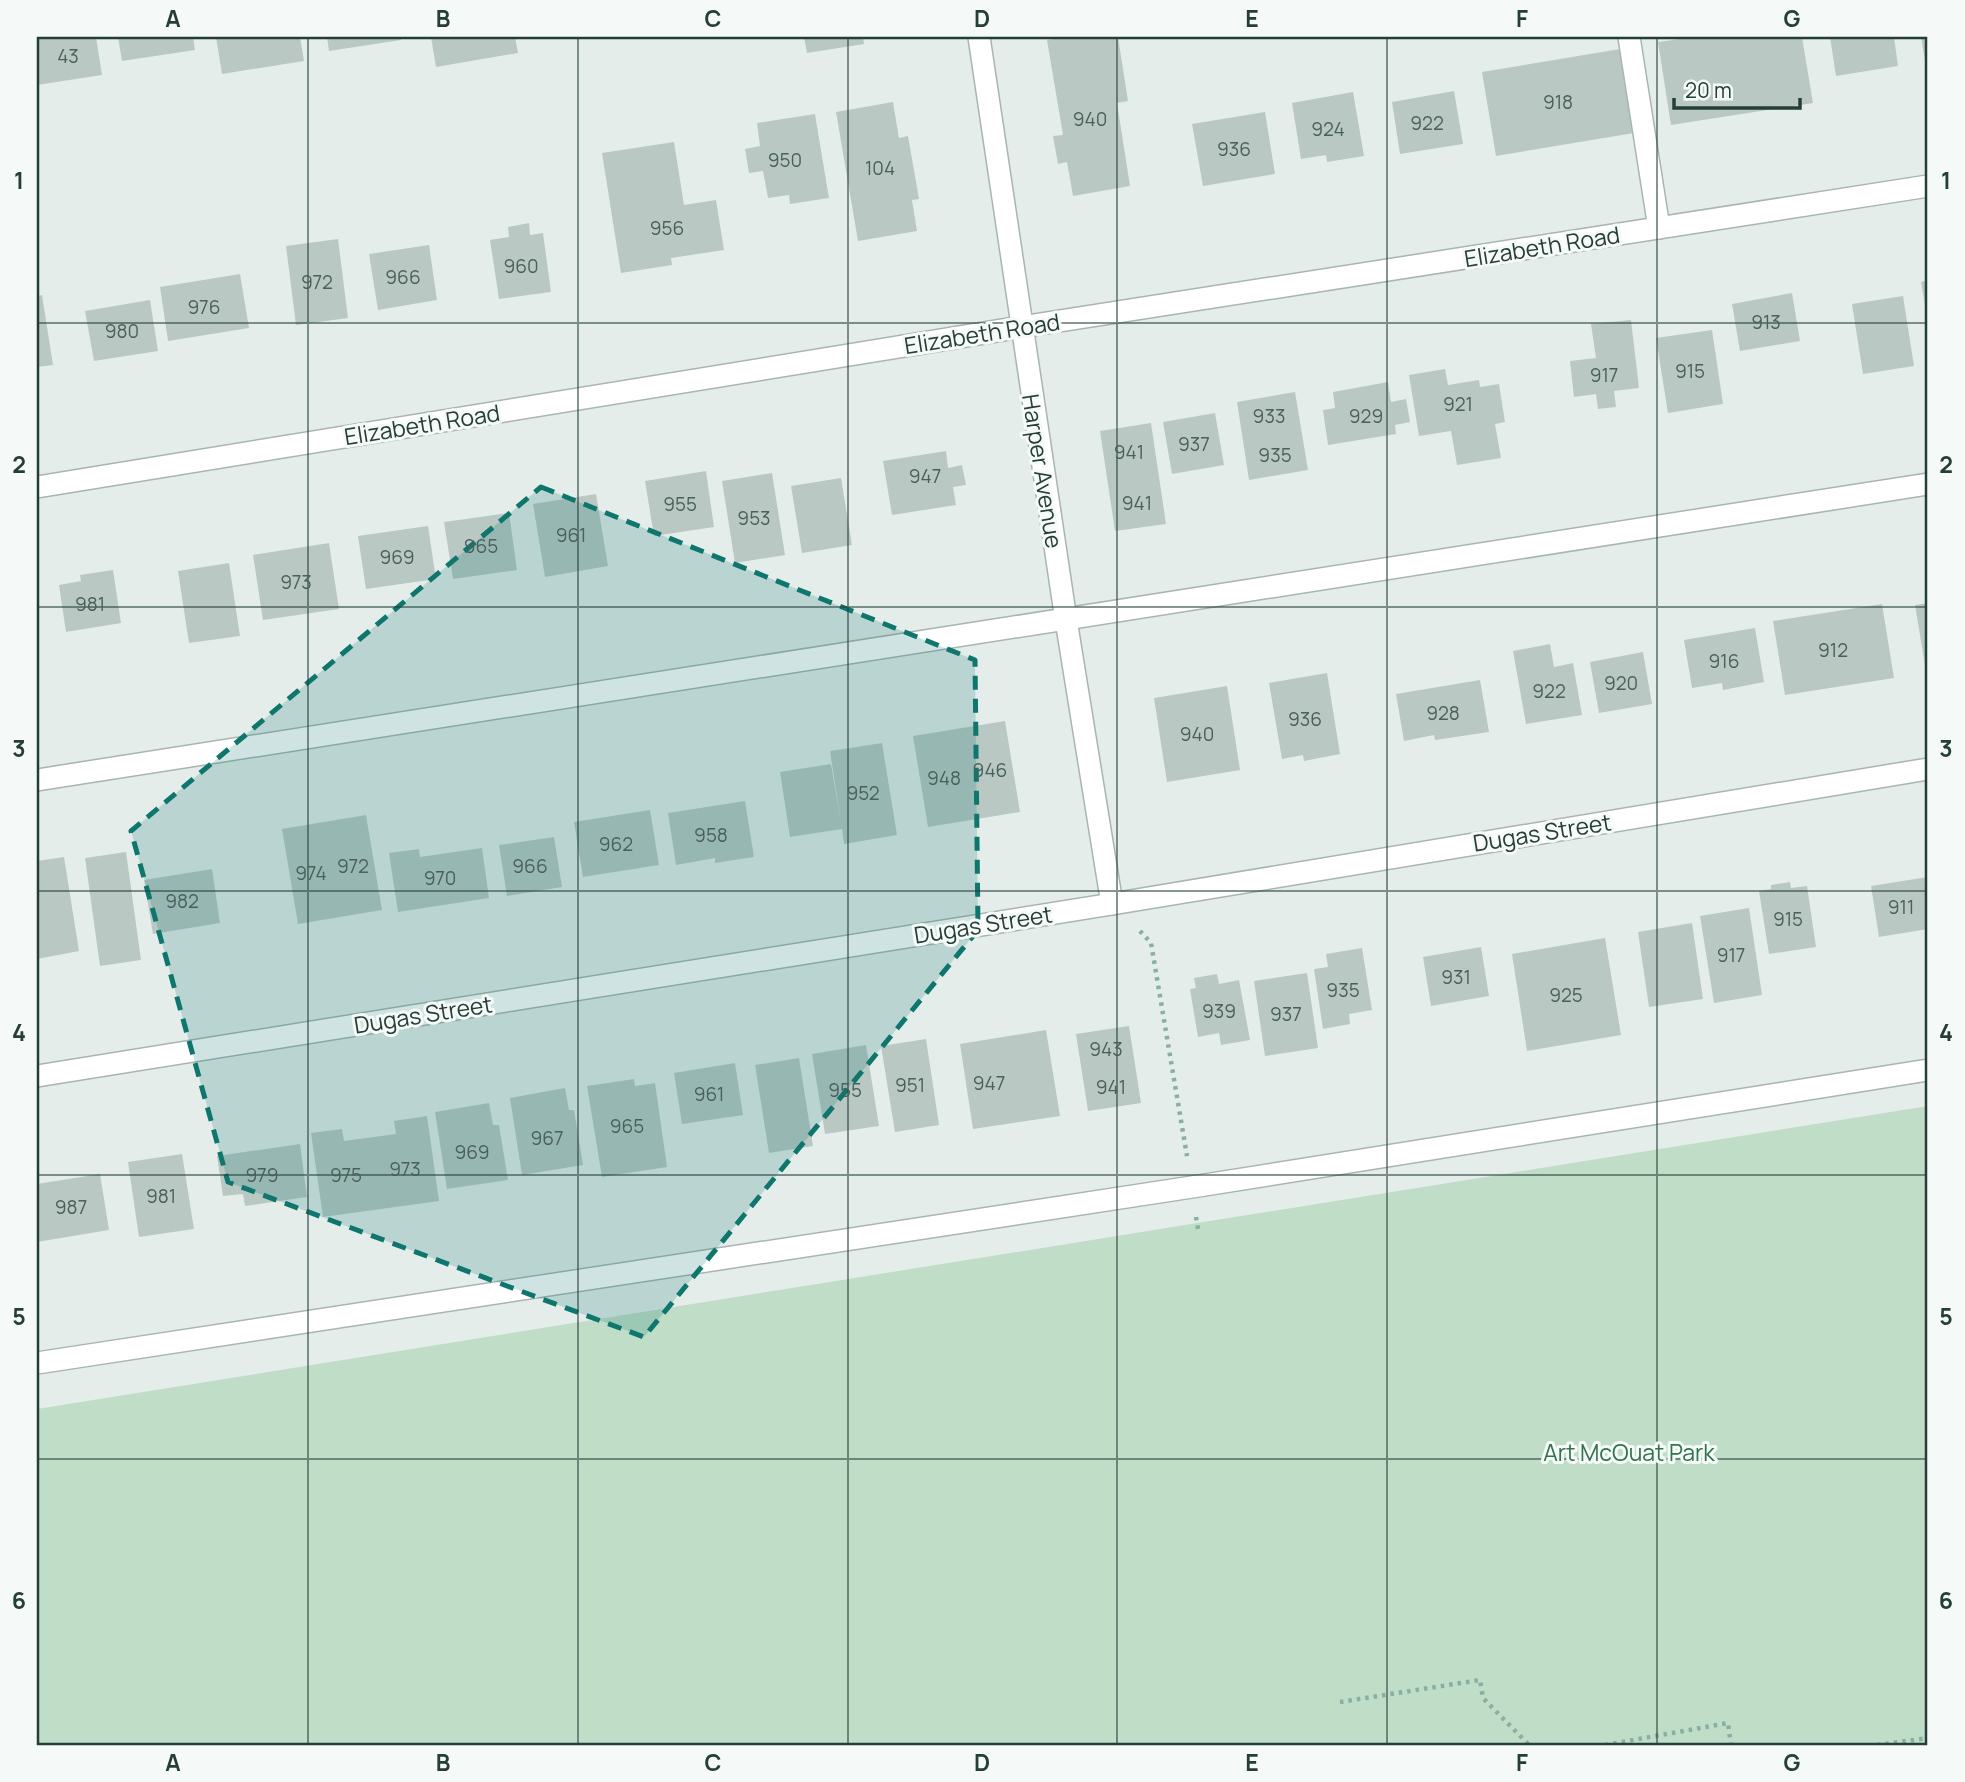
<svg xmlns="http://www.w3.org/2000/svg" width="1965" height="1782" font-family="Manrope,sans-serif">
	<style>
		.green { fill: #c0ddc8 }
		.building { fill: #bac8c3 }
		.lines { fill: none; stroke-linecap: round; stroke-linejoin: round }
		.minor-casing { stroke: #a8b5b1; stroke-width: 24 }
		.path { stroke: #88afa3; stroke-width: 4.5; stroke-dasharray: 3.5 5; stroke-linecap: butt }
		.minor { stroke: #fff; stroke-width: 21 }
		.marked { fill: #0f766e; fill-opacity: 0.2; stroke: #0f766e; stroke-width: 5; stroke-dasharray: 14 9; stroke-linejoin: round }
		.grid { fill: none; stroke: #253e38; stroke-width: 2; stroke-opacity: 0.55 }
		.labels { text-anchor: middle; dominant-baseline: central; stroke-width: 6; stroke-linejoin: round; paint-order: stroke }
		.number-label { font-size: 19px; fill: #4a605b }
		.street-label { font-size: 23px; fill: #253e38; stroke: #f5faf8 }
		.park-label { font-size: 23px; fill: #32724c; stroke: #f5faf8 }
		.neatline { fill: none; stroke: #253e38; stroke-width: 2.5 }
		.grid-label { font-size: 23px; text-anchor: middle; font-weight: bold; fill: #253e38 }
	</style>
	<rect width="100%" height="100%" fill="#e5edea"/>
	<!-- green -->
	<polygon class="green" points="1928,1106 1928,1745 37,1745 37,1409"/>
	<!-- building -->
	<g class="building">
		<polygon points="37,37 96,37 102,75 37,85"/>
		<polygon points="118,37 193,37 195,50 122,61"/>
		<polygon points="216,37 300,37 304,61 222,74"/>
		<polygon points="327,37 401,37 401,40 329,51"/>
		<polygon points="431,37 515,37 518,53 436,67"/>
		<polygon points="804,37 863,37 864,44 807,53"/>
		<polygon points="1066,37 1118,37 1128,101 1117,103 1130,186 1073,196 1067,162 1058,164 1053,136 1063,135 1047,40"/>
		<polygon points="1695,37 1802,37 1813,103 1671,125 1658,42"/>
		<polygon points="1830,37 1894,37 1898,66 1836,76"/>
		<polygon points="1921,37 1928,37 1928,61 1925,61"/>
		<polygon points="1620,49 1634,133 1496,156 1482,72"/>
		<polygon points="1454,91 1463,144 1400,154 1392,102"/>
		<polygon points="1353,92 1364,156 1327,162 1326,155 1301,159 1292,103"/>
		<polygon points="893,102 899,138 908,136 919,199 912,200 917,231 858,241 836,112"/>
		<polygon points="1265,112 1275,174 1203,186 1192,124"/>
		<polygon points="815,114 829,198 790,204 789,195 768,198 763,171 749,173 745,149 760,146 757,123"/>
		<polygon points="674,142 684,205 716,200 724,250 671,258 672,265 621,273 602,153"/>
		<polygon points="529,223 530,235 543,233 551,292 499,299 490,240 509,237 508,227"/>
		<polygon points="338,239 348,318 296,325 286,246"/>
		<polygon points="429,245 437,300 378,310 369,254"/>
		<polygon points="240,274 249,328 168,341 160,287"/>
		<polygon points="1928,280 1928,317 1927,317 1921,282"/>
		<polygon points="1792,293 1800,341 1740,351 1732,304"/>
		<polygon points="42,295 53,365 37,367 37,296"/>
		<polygon points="1903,296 1914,366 1863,374 1852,304"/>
		<polygon points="150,300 158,351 94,361 85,311"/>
		<polygon points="1631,320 1639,388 1614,391 1616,407 1598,409 1596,394 1574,397 1570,361 1596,358 1591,324"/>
		<polygon points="1712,330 1723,404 1668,413 1656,338"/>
		<polygon points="1445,369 1448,385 1479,380 1480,387 1499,384 1505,422 1495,424 1501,458 1457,465 1451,431 1419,436 1409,375"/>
		<polygon points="1388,382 1391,402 1406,399 1410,422 1395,425 1396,434 1328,445 1323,410 1335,408 1333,392"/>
		<polygon points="1295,392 1308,470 1249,480 1237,402"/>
		<polygon points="1215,413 1224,465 1172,474 1163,422"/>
		<polygon points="1151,423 1166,524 1115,531 1100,431"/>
		<polygon points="946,451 948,468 962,465 966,485 953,487 956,505 892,515 883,461"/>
		<polygon points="706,471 714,527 654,536 645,481"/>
		<polygon points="772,473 785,555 735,563 722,481"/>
		<polygon points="841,478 852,545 802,553 791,486"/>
		<polygon points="596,494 608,566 545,577 533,504"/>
		<polygon points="509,513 517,570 453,579 444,522"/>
		<polygon points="428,526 436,579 366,589 358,536"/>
		<polygon points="329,543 339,609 263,620 253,555"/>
		<polygon points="229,563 240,636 189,643 178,571"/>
		<polygon points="113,570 121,623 66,632 59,585 81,581 80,575"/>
		<polygon points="1928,603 1928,664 1925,665 1915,605"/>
		<polygon points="1882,604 1894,678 1785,695 1773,621"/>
		<polygon points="1755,628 1764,682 1723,690 1722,683 1692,688 1684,640"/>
		<polygon points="1550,644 1554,667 1573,663 1582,715 1526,724 1513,651"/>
		<polygon points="1643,652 1652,704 1599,713 1590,662"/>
		<polygon points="1327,673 1340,754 1304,761 1303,755 1282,759 1269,683"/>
		<polygon points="1480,680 1489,732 1435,740 1434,735 1404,741 1396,694"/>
		<polygon points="1227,686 1240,770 1167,782 1154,698"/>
		<polygon points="1005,721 1020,812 928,827 913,736"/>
		<polygon points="882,743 897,835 844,844 842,829 790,837 780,772 831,764 841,822 830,751"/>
		<polygon points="745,801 754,857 715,863 715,858 676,865 668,813"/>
		<polygon points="650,810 659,865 583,877 574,822"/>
		<polygon points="366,815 382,910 298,924 282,829"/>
		<polygon points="554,837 562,887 507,896 499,845"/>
		<polygon points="482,848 489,898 398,912 389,853 419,849 420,857"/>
		<polygon points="126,852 141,960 100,966 85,858"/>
		<polygon points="64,857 79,951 37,959 37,861"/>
		<polygon points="212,869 220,923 153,934 144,880"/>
		<polygon points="1928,877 1928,929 1879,937 1871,886"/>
		<polygon points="1790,882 1791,888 1807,886 1816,947 1769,954 1759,891 1771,889 1771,885"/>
		<polygon points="1749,908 1762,995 1714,1003 1700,916"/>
		<polygon points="1692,923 1703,999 1649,1007 1638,932"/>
		<polygon points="1605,938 1621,1035 1527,1051 1512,954"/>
		<polygon points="1481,947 1489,996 1431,1006 1423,957"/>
		<polygon points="1362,948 1372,1010 1349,1014 1350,1024 1323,1029 1314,969 1328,967 1326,954"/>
		<polygon points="1307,973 1318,1048 1265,1056 1254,981"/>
		<polygon points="1217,974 1219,984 1239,980 1250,1040 1221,1045 1219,1033 1198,1037 1190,989 1196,988 1194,978"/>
		<polygon points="1129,1026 1141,1103 1088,1111 1076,1034"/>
		<polygon points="1046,1030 1060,1116 973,1129 960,1044"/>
		<polygon points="926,1039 939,1125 895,1132 881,1046"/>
		<polygon points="866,1045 879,1126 825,1134 812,1054"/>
		<polygon points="799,1058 813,1146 769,1153 755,1065"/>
		<polygon points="735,1063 743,1115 682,1124 674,1073"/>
		<polygon points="634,1079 635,1086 655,1083 667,1167 602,1177 587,1086"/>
		<polygon points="565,1088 569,1110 574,1110 583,1165 522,1175 510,1098"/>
		<polygon points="489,1103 493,1125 499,1125 508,1180 447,1189 435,1112"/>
		<polygon points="427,1116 439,1201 323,1217 311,1133 342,1129 344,1141 396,1134 394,1121"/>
		<polygon points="300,1144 307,1197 245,1206 243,1194 223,1196 217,1156"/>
		<polygon points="182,1154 194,1229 139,1237 128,1162"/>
		<polygon points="100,1174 109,1230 37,1242 37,1184"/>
	</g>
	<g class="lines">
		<!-- minor casing -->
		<g class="minor-casing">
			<g id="minor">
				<polyline points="979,37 1066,620 1112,904"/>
				<polyline points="1629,37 1659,228"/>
				<polyline points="37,487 1021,327 1928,186"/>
				<polyline points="37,780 1928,484"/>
				<polyline points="37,1076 1112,904 1928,769"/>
				<polyline points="37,1363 1192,1187 1928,1070"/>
			</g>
		</g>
		<!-- path -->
		<g class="path">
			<polyline points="1140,931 1151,943 1187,1156"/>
			<polyline points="1196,1217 1198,1229"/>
			<polyline points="1340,1702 1480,1680 1483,1698 1529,1745"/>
			<polyline points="1605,1745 1728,1723 1731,1745"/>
			<polyline points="1877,1745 1928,1738"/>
		</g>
		<!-- minor -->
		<use href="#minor" class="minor"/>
	</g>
	<!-- marked area -->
	<path class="marked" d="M541,487L975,660L978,930L644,1337L228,1182L131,831Z"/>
	<!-- grid -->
	<path class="grid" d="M308,37V1745M578,37V1745M848,37V1745M1117,37V1745M1387,37V1745M1657,37V1745M37,323H1928M37,607H1928M37,891H1928M37,1175H1928M37,1459H1928"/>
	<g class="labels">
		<!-- number labels -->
		<g class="number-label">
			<text x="68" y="56">43</text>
			<text x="1558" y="102">918</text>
			<text x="1090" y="119">940</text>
			<text x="1427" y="123">922</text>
			<text x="1328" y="129">924</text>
			<text x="1234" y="149">936</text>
			<text x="785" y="160">950</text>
			<text x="880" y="168">104</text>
			<text x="667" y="228">956</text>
			<text x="521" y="266">960</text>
			<text x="403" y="277">966</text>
			<text x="317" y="282">972</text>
			<text x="204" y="307">976</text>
			<text x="1766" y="322">913</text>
			<text x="122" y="331">980</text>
			<text x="1690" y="371">915</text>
			<text x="1604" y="375">917</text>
			<text x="1458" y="404">921</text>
			<text x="1269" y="416">933</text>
			<text x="1366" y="416">929</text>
			<text x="1194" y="444">937</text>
			<text x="1129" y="452">941</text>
			<text x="1275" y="455">935</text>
			<text x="925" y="476">947</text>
			<text x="1137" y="503">941</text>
			<text x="680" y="504">955</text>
			<text x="754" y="518">953</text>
			<text x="571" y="535">961</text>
			<text x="481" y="546">965</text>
			<text x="397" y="557">969</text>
			<text x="296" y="582">973</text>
			<text x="90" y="604">981</text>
			<text x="1833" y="650">912</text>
			<text x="1724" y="661">916</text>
			<text x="1621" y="683">920</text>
			<text x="1549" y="691">922</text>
			<text x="1443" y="713">928</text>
			<text x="1305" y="719">936</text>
			<text x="1197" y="734">940</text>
			<text x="990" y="770">946</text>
			<text x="944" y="778">948</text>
			<text x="863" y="793">952</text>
			<text x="711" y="835">958</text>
			<text x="616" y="844">962</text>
			<text x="353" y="866">972</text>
			<text x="530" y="866">966</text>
			<text x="311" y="873">974</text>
			<text x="440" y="878">970</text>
			<text x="182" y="901">982</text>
			<text x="1901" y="907">911</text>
			<text x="1788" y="919">915</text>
			<text x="1731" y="955">917</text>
			<text x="1456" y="977">931</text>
			<text x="1343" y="990">935</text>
			<text x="1566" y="995">925</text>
			<text x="1219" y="1011">939</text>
			<text x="1286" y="1014">937</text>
			<text x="1106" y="1049">943</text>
			<text x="989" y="1083">947</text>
			<text x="910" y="1085">951</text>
			<text x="1111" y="1087">941</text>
			<text x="845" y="1090">955</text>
			<text x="709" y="1094">961</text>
			<text x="627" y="1126">965</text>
			<text x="547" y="1138">967</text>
			<text x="472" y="1152">969</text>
			<text x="405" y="1169">973</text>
			<text x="262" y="1175">979</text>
			<text x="346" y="1175">975</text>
			<text x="161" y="1196">981</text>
			<text x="71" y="1207">987</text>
		</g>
		<!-- street labels -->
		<g class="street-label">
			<text transform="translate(1542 246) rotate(-9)">Elizabeth Road</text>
			<text transform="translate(982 333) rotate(-9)">Elizabeth Road</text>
			<text transform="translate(422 424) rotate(-9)">Elizabeth Road</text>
			<text transform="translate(1043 471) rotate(81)">Harper Avenue</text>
			<text transform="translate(1542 832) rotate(-9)">Dugas Street</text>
			<text transform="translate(983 924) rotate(-9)">Dugas Street</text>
			<text transform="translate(423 1014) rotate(-9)">Dugas Street</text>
		</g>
		<!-- park labels -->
		<g class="park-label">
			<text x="1629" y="1452">Art McOuat Park</text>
		</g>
	</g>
	<!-- border -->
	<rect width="1965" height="1782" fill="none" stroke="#f5faf8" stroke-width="77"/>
	<!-- scale -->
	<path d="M1674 98v10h126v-10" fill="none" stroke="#253e38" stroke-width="3.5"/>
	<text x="1685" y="98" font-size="21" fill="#253e38" stroke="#f5faf8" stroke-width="5" paint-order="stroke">20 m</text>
	<rect x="38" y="38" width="1888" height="1706" class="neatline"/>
	<g class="grid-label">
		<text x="173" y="27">A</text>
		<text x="443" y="27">B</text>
		<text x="713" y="27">C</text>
		<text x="982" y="27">D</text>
		<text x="1252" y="27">E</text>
		<text x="1522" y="27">F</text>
		<text x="1792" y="27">G</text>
		<text x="19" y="189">1</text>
		<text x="1946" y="189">1</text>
		<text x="19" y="473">2</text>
		<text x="1946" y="473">2</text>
		<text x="19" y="757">3</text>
		<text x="1946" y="757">3</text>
		<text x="19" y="1041">4</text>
		<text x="1946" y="1041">4</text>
		<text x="19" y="1325">5</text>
		<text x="1946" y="1325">5</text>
		<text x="19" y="1609">6</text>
		<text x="1946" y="1609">6</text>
		<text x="173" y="1771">A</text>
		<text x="443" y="1771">B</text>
		<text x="713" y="1771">C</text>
		<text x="982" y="1771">D</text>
		<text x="1252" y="1771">E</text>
		<text x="1522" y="1771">F</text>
		<text x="1792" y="1771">G</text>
	</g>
</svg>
